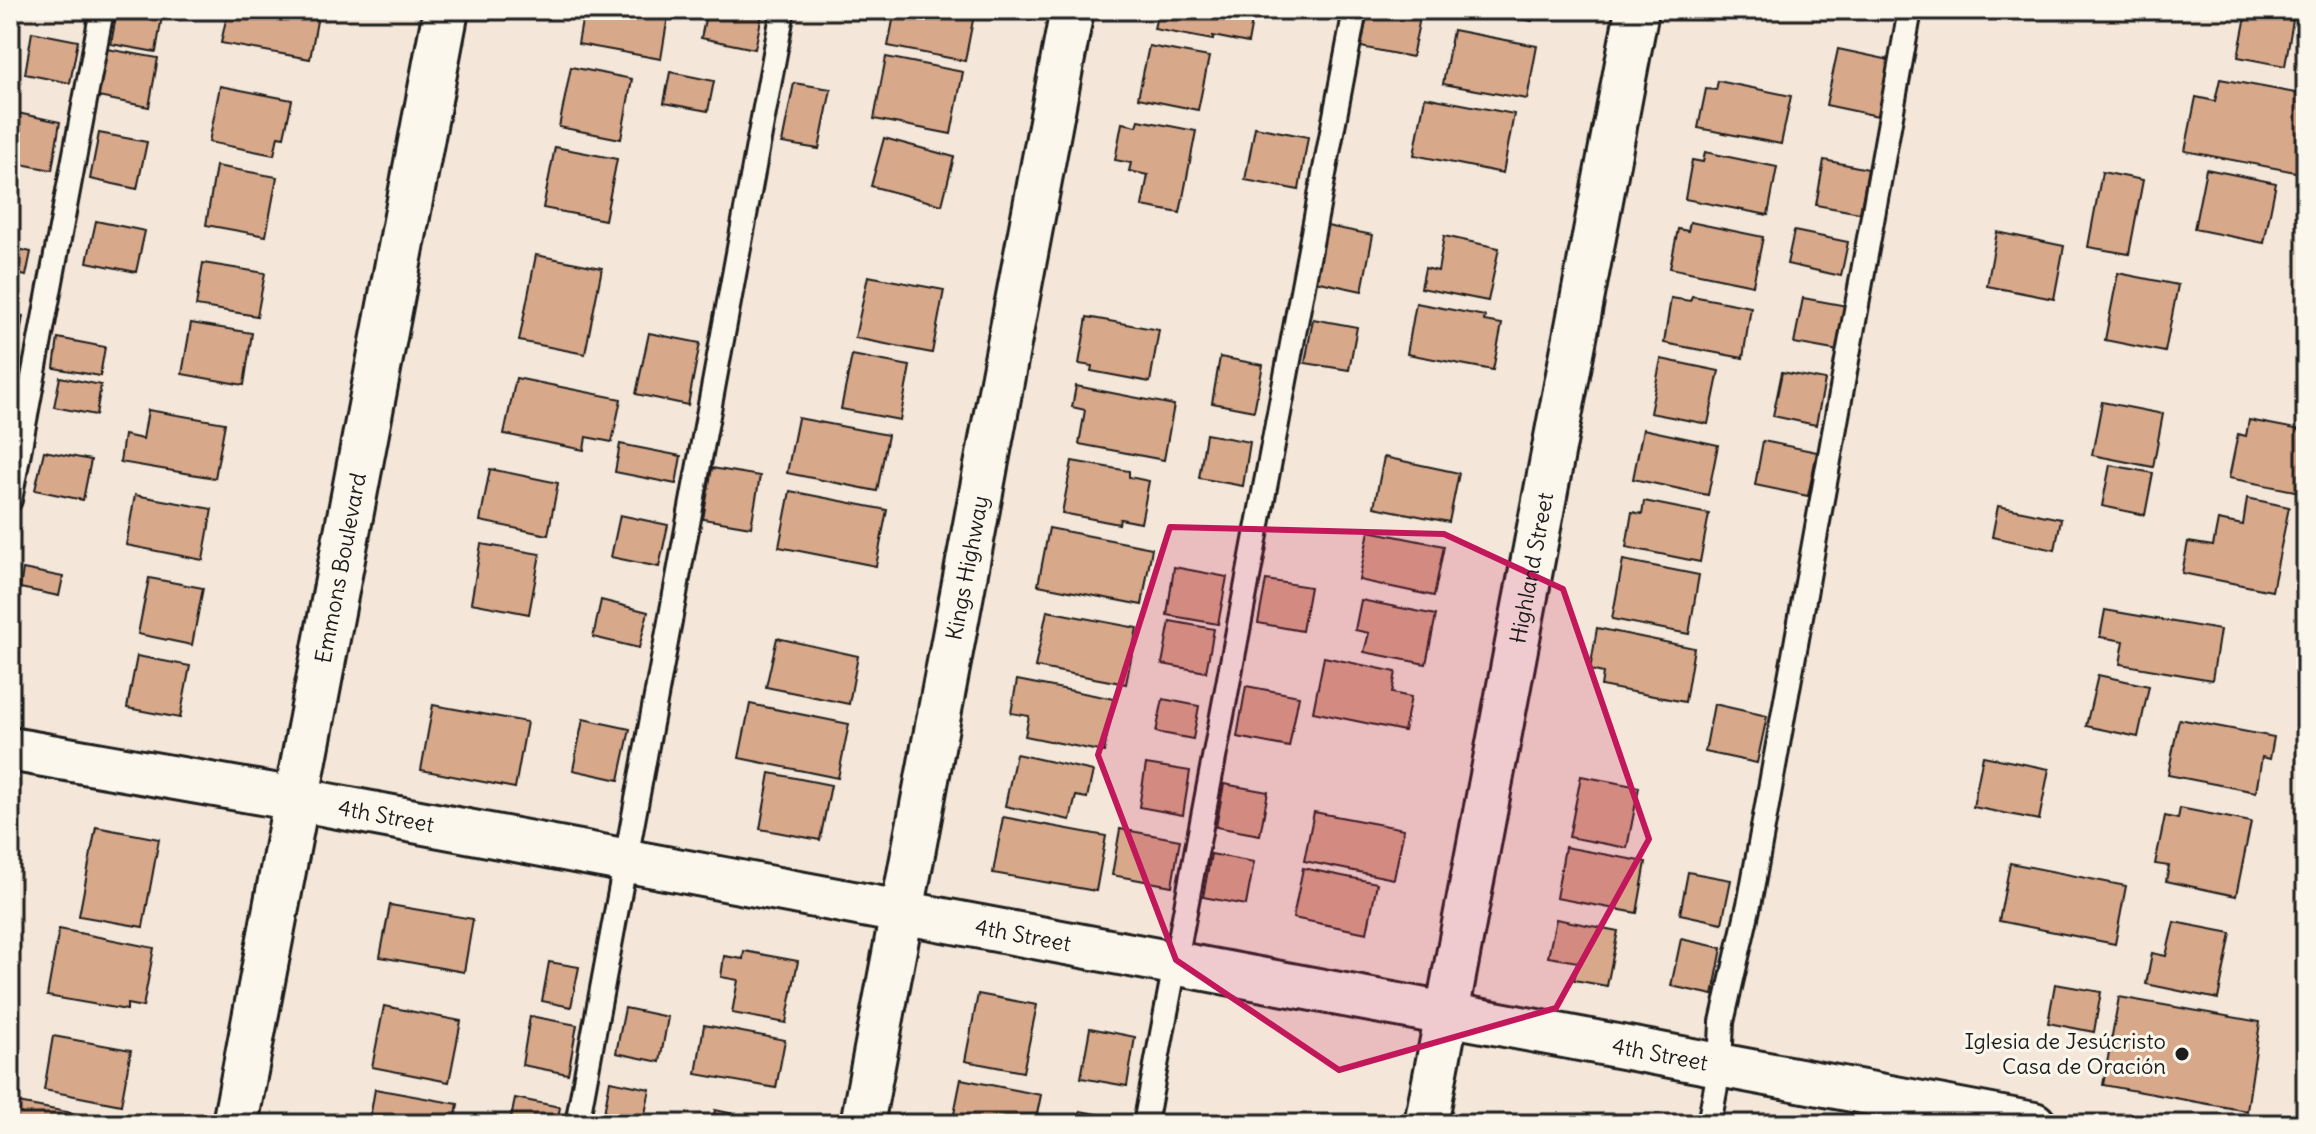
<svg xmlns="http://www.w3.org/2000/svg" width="2316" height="1134" font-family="Delius,sans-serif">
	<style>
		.building { fill: #d8a88b; stroke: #1c1c1c; stroke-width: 2 }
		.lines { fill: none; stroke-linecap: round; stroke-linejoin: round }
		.service-casing { stroke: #1c1c1c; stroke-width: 28 }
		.minor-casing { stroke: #1c1c1c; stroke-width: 48 }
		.tertiary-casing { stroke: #1c1c1c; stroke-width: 50 }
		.service { stroke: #fbf7ec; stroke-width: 22 }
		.minor { stroke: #fbf7ec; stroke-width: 42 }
		.tertiary { stroke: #fbf7ec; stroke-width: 44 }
		.marked { fill: #c2185b; fill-opacity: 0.2; stroke: #c2185b; stroke-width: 6; stroke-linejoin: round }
		.poi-dot { fill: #1c1c1c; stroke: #fbf7ec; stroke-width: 3 }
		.labels { text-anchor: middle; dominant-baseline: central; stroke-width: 6; stroke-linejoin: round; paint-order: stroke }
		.street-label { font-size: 22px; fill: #1c1c1c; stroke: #fbf7ec }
		.poi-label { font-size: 22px; fill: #1c1c1c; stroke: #fbf7ec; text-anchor: end }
	</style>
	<rect width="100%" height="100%" fill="#f4e7d9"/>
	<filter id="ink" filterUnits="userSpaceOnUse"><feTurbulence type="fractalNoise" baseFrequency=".0125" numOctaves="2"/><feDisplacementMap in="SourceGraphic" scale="16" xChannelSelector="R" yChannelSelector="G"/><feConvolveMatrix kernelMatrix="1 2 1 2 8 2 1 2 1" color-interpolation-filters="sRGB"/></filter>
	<g filter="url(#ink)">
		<!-- building -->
		<g class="building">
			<polygon points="117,10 163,10 156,52 111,44"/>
			<polygon points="228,10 319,10 310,59 221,43"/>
			<polygon points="580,10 669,10 661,59 578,44 582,21 578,20"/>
			<polygon points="707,10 763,10 755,49 701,38"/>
			<polygon points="895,10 975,10 965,61 888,46"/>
			<polygon points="1158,10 1254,10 1248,43 1213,36 1213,40 1154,29"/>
			<polygon points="1368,10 1421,13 1412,57 1361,47"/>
			<polygon points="1475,10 1535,10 1532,21"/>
			<polygon points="2247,11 2293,20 2285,66 2238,57"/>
			<polygon points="1453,30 1537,46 1527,99 1443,84"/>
			<polygon points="32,32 78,41 70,83 25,74"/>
			<polygon points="1149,46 1209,57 1198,110 1138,98"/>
			<polygon points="107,49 158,58 149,107 98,97"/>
			<polygon points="1838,49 1890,60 1878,116 1826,105"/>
			<polygon points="886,57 963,72 951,134 874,119"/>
			<polygon points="571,67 632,79 621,139 559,127"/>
			<polygon points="670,72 714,81 708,111 664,103"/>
			<polygon points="2220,79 2306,95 2306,174 2185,151 2196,97 2215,101"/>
			<polygon points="1718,81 1791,96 1781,144 1698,128 1706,89 1716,90"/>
			<polygon points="794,83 831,89 819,149 782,143"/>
			<polygon points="220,86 292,100 284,137 278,136 274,155 209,142"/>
			<polygon points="1425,97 1514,114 1503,173 1414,155"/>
			<polygon points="13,112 60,122 52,170 10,162"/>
			<polygon points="1139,120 1196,131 1180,213 1142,206 1148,175 1129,171 1131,163 1115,160 1122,123 1137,126"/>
			<polygon points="1255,127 1308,137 1299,190 1245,180"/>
			<polygon points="99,133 147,142 137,189 90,179"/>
			<polygon points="884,138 954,157 942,205 871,186"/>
			<polygon points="555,147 617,159 605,220 543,208"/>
			<polygon points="1705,152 1777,167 1768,215 1685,199 1692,160 1703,162"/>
			<polygon points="1824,160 1868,169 1860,213 1816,205"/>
			<polygon points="216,166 277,177 266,236 206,225"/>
			<polygon points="2206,169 2276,183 2264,243 2194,229"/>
			<polygon points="2102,172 2143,180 2129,254 2088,247"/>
			<polygon points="96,221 145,231 136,272 87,262"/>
			<polygon points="1690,222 1763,237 1753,285 1670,268 1678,229 1688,231"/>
			<polygon points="1327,226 1373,235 1362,291 1315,281"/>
			<polygon points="1794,231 1848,242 1841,276 1787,264"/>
			<polygon points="1997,232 2064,246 2054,299 1987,286"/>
			<polygon points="1444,236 1499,248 1488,301 1421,288 1425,268 1438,271"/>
			<polygon points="10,247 31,252 26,276 10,272"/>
			<polygon points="536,255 602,268 585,354 519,341"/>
			<polygon points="203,263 265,273 257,316 196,306"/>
			<polygon points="2118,273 2178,285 2165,352 2105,340"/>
			<polygon points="868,276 944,290 932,353 855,338"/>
			<polygon points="1692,296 1751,307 1743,358 1664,343 1671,298 1690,301"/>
			<polygon points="1803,298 1847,306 1839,351 1794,343"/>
			<polygon points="1416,303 1485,316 1484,321 1502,324 1493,370 1407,354"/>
			<polygon points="10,313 23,316 12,381 10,380"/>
			<polygon points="1087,317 1159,330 1150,382 1091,371 1092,366 1079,364"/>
			<polygon points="1313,319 1357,327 1349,370 1305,363"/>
			<polygon points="191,323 252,333 244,385 182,374"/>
			<polygon points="649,333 700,343 688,405 636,394"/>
			<polygon points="58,338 105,347 100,376 54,368"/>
			<polygon points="852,355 910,366 900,420 841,409"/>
			<polygon points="1220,357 1263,365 1254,411 1212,403"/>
			<polygon points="1661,359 1719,371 1708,424 1650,413"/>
			<polygon points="1782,372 1825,380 1816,425 1773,416"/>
			<polygon points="60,377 101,385 96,415 54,407"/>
			<polygon points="516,378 621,399 612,442 586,437 584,450 504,434"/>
			<polygon points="1076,386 1174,405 1164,460 1079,444 1085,410 1072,407"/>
			<polygon points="2102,402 2163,414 2153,467 2092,455"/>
			<polygon points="148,410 225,423 215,478 120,462 124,435 143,439"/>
			<polygon points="798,418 888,435 877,491 787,473"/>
			<polygon points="2249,420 2306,431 2305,493 2229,478 2238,434 2246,436"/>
			<polygon points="1643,429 1718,445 1708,495 1633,479"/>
			<polygon points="1206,434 1250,442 1243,486 1199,478"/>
			<polygon points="1763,441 1817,452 1808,496 1755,485"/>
			<polygon points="620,444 681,456 676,484 615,472"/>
			<polygon points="44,451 91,460 83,500 35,490"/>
			<polygon points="1384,457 1459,473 1449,522 1374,507"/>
			<polygon points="1072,461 1129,471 1129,477 1149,481 1141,523 1120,519 1119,524 1062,513"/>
			<polygon points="2110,465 2153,473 2145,515 2102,506"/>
			<polygon points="712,468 760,476 751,527 703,519"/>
			<polygon points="490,469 558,483 548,535 480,521"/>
			<polygon points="790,491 887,510 876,566 779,547"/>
			<polygon points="135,495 212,509 203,560 126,545"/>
			<polygon points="2247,498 2289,507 2272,591 2182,573 2188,542 2213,546 2218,520 2243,525"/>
			<polygon points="1644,501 1709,514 1700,562 1626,547 1632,512 1642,514"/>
			<polygon points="1998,506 2061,519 2055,550 1992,537"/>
			<polygon points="620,515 668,525 659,567 611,557"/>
			<polygon points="1049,528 1152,548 1142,605 1038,585"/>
			<polygon points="1369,531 1444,546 1434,596 1359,580"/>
			<polygon points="481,544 540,554 529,614 471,603"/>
			<polygon points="1623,560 1699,575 1689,634 1612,619"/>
			<polygon points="1174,567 1227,577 1218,624 1167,615"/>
			<polygon points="23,569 63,577 59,596 20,588"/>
			<polygon points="149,578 203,588 192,645 138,634"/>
			<polygon points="1266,580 1310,587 1302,631 1258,623"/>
			<polygon points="601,600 648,612 639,648 593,637"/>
			<polygon points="1361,600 1436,615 1426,664 1364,652 1369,633 1355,630"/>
			<polygon points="2105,610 2220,630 2212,680 2120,664 2124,641 2100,637"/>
			<polygon points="1047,611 1137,628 1126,684 1035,667"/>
			<polygon points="1170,621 1214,629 1206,672 1162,664"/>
			<polygon points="1597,628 1694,648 1685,702 1601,686 1603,673 1590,670"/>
			<polygon points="777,638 858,656 849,704 766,687"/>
			<polygon points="137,656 190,666 180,718 127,708"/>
			<polygon points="1324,657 1396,672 1392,693 1411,697 1404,731 1313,712"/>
			<polygon points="2098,675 2149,686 2138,737 2086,726"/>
			<polygon points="1017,680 1114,699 1104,752 1025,736 1029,716 1011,713"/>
			<polygon points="1246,686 1299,696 1289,747 1237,737"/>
			<polygon points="1163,699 1199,706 1193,739 1156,732"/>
			<polygon points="750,704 849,724 838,778 739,758"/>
			<polygon points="1714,704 1767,716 1757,763 1705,752"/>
			<polygon points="433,705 527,722 515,788 421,770"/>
			<polygon points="583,719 630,729 619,780 573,770"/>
			<polygon points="2179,719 2274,737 2270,759 2262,757 2256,792 2168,775"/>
			<polygon points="1016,754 1093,771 1087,798 1076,796 1070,820 1005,806"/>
			<polygon points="1983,756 2049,769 2039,820 1973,807"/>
			<polygon points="1146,764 1190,771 1183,815 1139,807"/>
			<polygon points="770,773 831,785 820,840 760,829"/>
			<polygon points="1581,776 1639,787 1627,848 1569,837"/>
			<polygon points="1224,784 1268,792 1260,835 1216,827"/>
			<polygon points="10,806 17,807 10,843"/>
			<polygon points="2180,808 2251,822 2236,896 2166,881 2169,866 2155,864 2165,816 2178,819"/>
			<polygon points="1314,812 1404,829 1394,879 1304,861"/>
			<polygon points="1003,817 1106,836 1096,891 993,873"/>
			<polygon points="96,827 159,839 143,927 79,916"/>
			<polygon points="1120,829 1180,840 1172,886 1112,875"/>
			<polygon points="1565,847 1646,862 1637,913 1556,898"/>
			<polygon points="1211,854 1254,862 1246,905 1203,897"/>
			<polygon points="2010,863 2126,886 2115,944 1999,921"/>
			<polygon points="1303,868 1377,883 1367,933 1293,918"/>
			<polygon points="1688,872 1731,880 1722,923 1680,914"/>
			<polygon points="390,905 473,919 464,972 380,957"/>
			<polygon points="1556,919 1618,931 1607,986 1574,980 1578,962 1548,957"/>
			<polygon points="2174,922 2231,933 2218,999 2146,984 2152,953 2166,956"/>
			<polygon points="59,929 154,948 143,1007 127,1004 127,1010 47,996"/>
			<polygon points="1681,939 1722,948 1713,995 1671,986"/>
			<polygon points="744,951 798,961 786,1023 732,1013 738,980 721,977 724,956 743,959"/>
			<polygon points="549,962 579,967 571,1007 542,1001"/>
			<polygon points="2055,984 2101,992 2094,1032 2048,1023"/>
			<polygon points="978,994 1037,1005 1023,1072 965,1061"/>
			<polygon points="2119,997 2260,1022 2247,1111 2103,1085"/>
			<polygon points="384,1006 461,1021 449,1082 372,1067"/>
			<polygon points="625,1008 668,1017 660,1062 616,1053"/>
			<polygon points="530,1016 577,1025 568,1074 522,1065"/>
			<polygon points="704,1025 785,1040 776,1088 696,1074"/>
			<polygon points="1090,1028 1135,1037 1127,1086 1081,1078"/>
			<polygon points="53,1036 131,1050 121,1105 44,1090"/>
			<polygon points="961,1079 1041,1095 1037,1114 1060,1119 1059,1124 952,1124"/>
			<polygon points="610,1081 650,1089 643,1124 602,1124"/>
			<polygon points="375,1089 458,1104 454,1124 369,1124"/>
			<polygon points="515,1098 560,1107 557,1124 510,1124"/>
			<polygon points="18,1103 105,1119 104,1124 14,1124"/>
			<polygon points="715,1110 768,1121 768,1124 712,1124"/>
			<polygon points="1080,1111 1124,1119 1123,1124 1077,1124"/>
		</g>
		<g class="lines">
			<!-- service casing -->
			<g class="service-casing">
				<g id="service">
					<polyline points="10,500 102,10"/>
					<polyline points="577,1124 783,10"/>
					<polyline points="1145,1124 1355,10"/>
					<polyline points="1709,1124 1720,1065 1722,1022 1750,900 1910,10"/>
				</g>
			</g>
			<!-- minor casing -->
			<g class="minor-casing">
				<g id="minor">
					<path id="s1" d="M10,749L296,799L2034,1124"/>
					<path id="s2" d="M862,1124L1072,10"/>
					<path id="s3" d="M1426,1124L1637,10"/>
				</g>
			</g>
			<!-- tertiary casing -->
			<g class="tertiary-casing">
				<g id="tertiary">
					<path id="s4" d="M235,1124L446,10"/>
				</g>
			</g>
			<!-- service -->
			<use href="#service" class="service"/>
			<!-- minor -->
			<use href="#minor" class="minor"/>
			<!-- tertiary -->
			<use href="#tertiary" class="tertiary"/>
		</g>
	</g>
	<!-- marked area -->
	<path class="marked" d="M1170,527L1444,534L1563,589L1649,839L1556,1008L1339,1070L1176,960L1098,755Z"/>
	<!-- markers -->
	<circle class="poi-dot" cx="2182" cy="1054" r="8"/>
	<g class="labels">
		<!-- street labels -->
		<g class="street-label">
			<text stroke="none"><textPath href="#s4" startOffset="566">Emmons Boulevard</textPath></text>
			<text stroke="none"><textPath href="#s2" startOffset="566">Kings Highway</textPath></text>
			<text stroke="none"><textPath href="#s3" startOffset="566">Highland Street</textPath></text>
			<text stroke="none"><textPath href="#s1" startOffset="382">4th Street</textPath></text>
			<text stroke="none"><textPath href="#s1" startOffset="1030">4th Street</textPath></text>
			<text stroke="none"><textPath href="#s1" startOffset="1678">4th Street</textPath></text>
		</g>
		<!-- poi labels -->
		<g class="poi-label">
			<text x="2166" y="1041">Iglesia de Jesúcristo<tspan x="2166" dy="25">Casa de Oración</tspan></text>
		</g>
	</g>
	<!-- margin -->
	<rect width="2316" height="1134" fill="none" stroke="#fbf7ec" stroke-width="40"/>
	<rect x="20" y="20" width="2276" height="1094" fill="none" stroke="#1c1c1c" stroke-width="3" filter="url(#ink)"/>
</svg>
